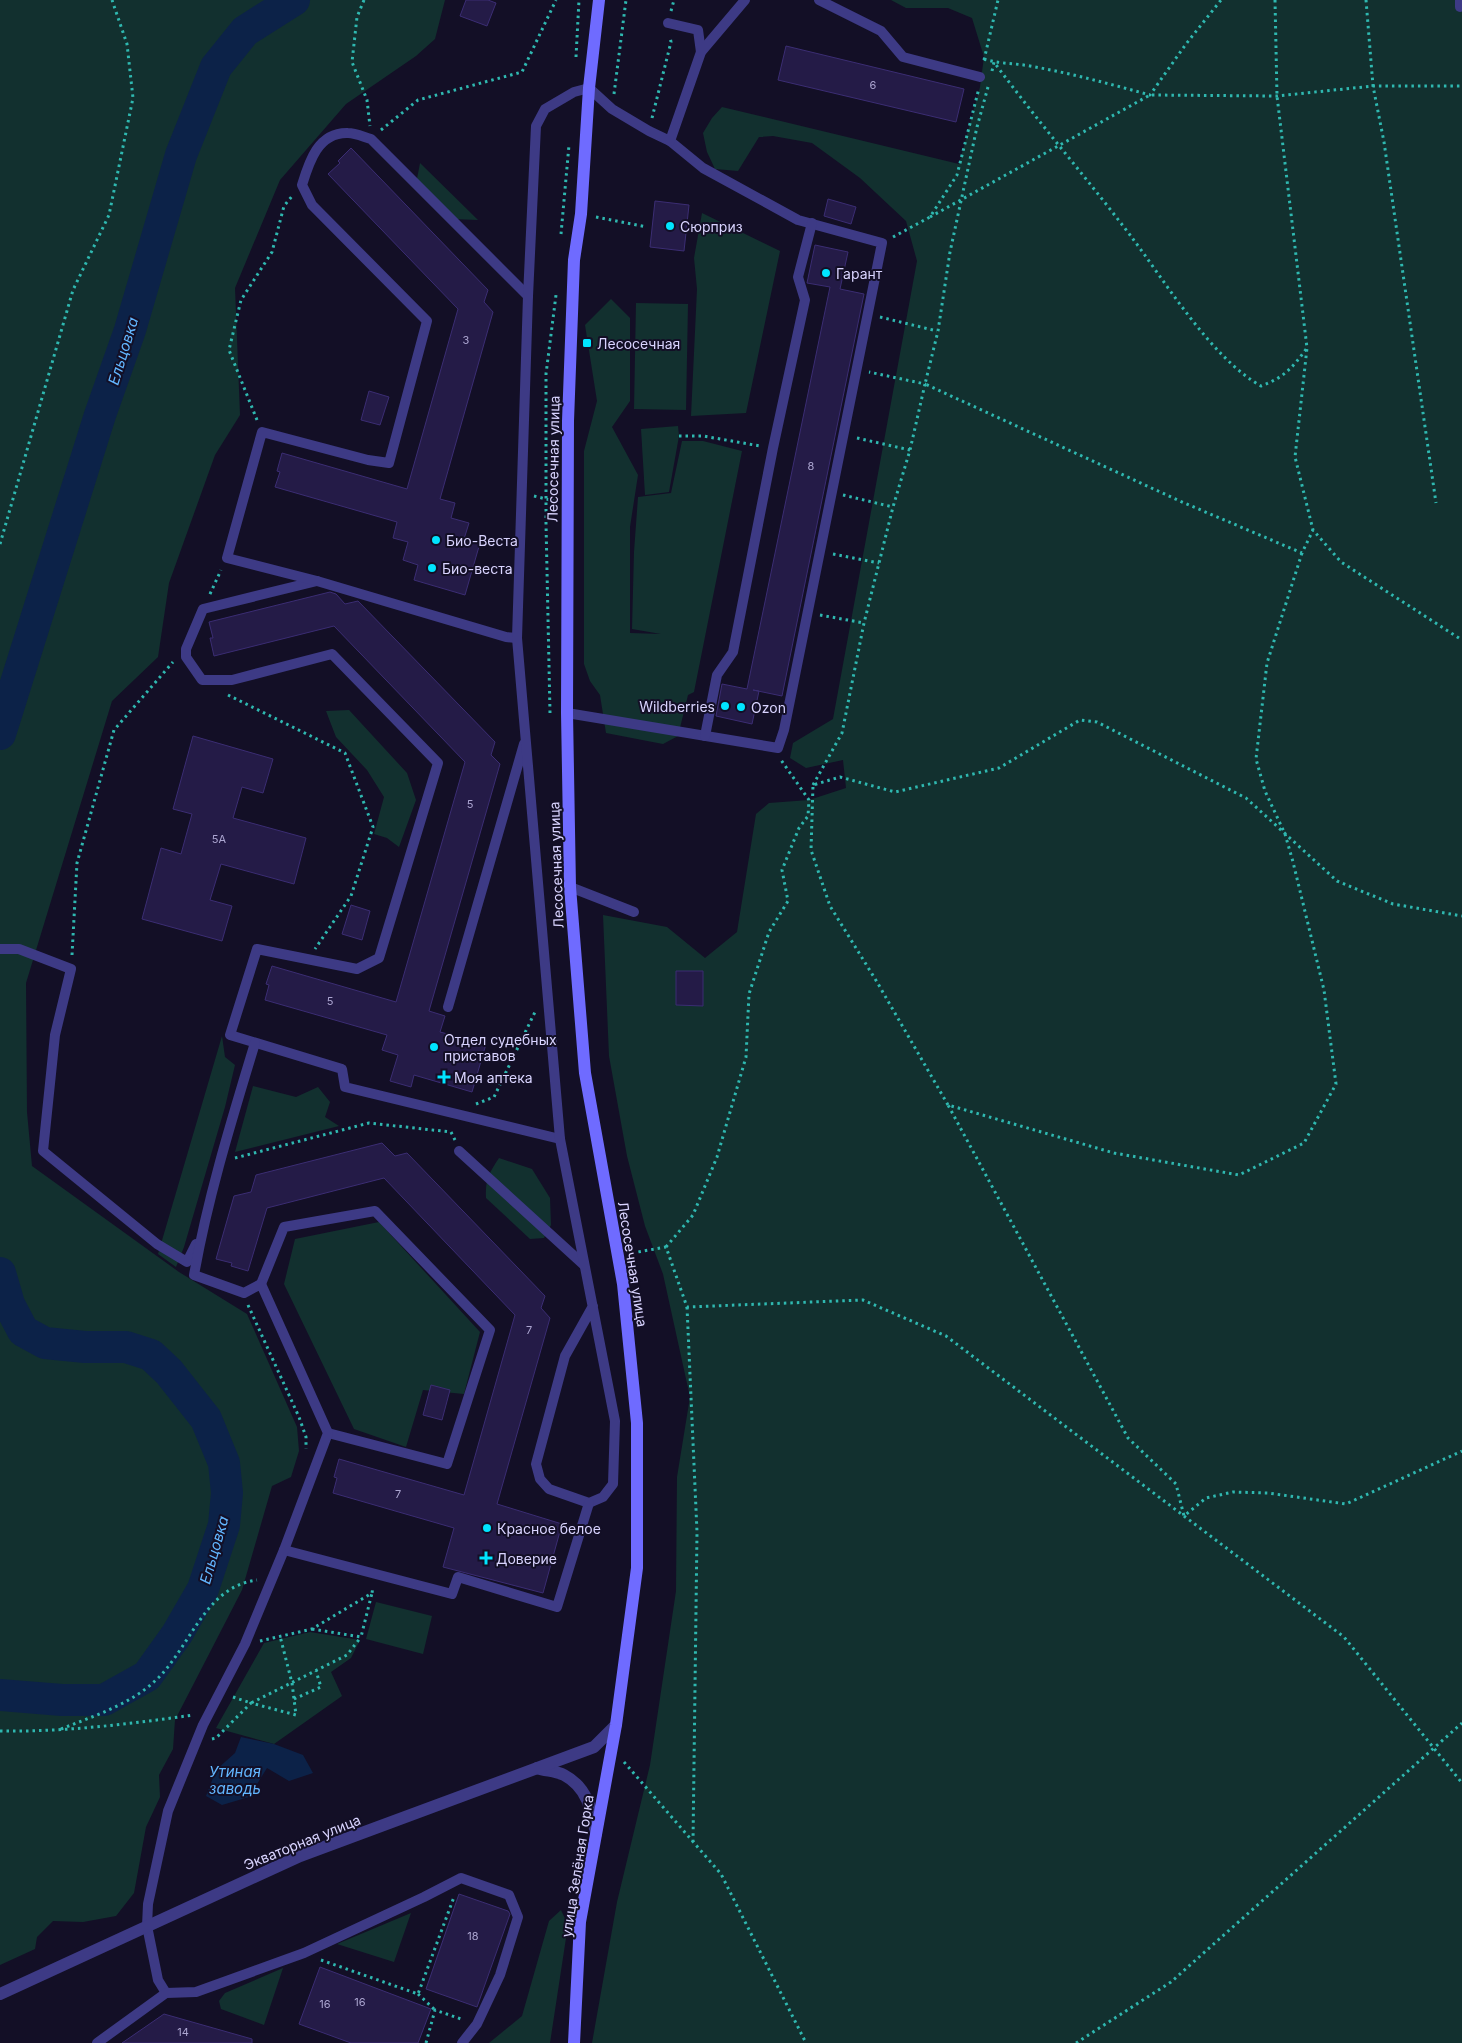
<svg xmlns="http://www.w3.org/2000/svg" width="1462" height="2043" font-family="Inter,sans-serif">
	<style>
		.green { fill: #12302f }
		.water { fill: #0c2248 }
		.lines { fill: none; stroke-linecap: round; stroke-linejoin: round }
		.river { stroke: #0c2248; stroke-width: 32 }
		.building { fill: #241b47; stroke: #3b2d73 }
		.path { stroke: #2fb8b0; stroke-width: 3; stroke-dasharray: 2.5 4; stroke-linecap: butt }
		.lane { stroke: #3d3a85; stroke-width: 10 }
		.street { stroke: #3d3a85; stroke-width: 12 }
		.secondary { stroke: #6f6bff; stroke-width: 12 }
		.poi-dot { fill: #00e5ff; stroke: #130f26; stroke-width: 2 }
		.labels { text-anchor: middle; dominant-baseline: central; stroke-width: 4; stroke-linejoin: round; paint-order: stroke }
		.number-label { font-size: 11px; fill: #aca6d1 }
		.poi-label { font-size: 14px; fill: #d9d4ff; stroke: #130f26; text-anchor: start }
		.street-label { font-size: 14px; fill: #d9d4ff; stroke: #130f26 }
		.water-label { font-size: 15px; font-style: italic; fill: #62b6ff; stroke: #130f26 }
	</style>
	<rect width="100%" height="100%" fill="#130f26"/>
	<!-- green -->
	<g class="green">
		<polygon points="0,0 445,0 435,39 416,56 346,104 280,180 235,288 240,415 215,455 169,583 158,657 112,701 26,983 27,1112 32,1166 179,1272 247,1314 297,1427 299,1451 291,1477 272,1486 242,1590 175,1720 173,1749 159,1775 160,1797 146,1827 134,1893 116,1916 83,1922 53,1921 37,1937 35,1949 0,1965"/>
		<polygon points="891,0 1462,0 1462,2043 592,2043 617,1902 650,1765 676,1591 677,1477 690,1397 663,1274 645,1226 627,1156 609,1056 603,915 667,927 705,958 737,932 756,814 769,803 809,800 846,788 843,760 806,768 790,758 793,743 833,719 917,261 906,221 860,178 812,143 773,136 759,137 738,171 715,169 707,152 703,133 712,118 722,107 959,164 980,87 984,57 972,18 948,8 906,8"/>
		<polygon points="420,163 478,220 453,219 416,184"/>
		<polygon points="702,213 780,251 746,413 691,416 697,289 694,258"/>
		<polygon points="611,299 630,318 630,401 612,427 638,475 630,527 630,633 661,634 632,629 634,552 638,497 671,493 682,441 703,441 742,451 694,692 688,695 678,736 663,744 606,733 600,695 590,681 584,664 584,451 597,401 585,325"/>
		<polygon points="636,303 688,304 686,410 634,409"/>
		<polygon points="678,426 679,436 669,492 645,495 641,429"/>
		<polygon points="349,710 407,773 416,800 399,847 387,838 374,834 384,797 367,770 336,737 326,711"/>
		<polygon points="222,1036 225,1057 235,1065 225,1107 184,1247 176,1267 158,1254"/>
		<polygon points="253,1086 296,1097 318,1087 330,1102 325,1117 339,1126 235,1152"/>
		<path d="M499,1158L532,1169L550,1198L551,1225L544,1238L530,1239L486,1198C485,1180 489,1173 499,1158Z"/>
		<polygon points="379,1222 480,1332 464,1394 423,1390 406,1447 354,1429 284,1284 295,1239"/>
		<polygon points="376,1602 432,1616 423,1654 366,1639"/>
		<polygon points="310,1632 360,1640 351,1658 331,1672 342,1696 274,1744 216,1728 264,1643"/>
		<polygon points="561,1910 568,1925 550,2043 489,2043 522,2016 549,1921"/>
		<polygon points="411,1913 394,1962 337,1944"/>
		<polygon points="283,1968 264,2025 221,2009 219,2001 225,1993"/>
	</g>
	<!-- water -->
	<polygon class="water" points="241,1737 274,1744 303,1755 313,1773 289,1781 267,1768 249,1797 222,1805 206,1796 216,1770 235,1753"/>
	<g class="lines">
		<!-- river -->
		<g class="river">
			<polyline points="0,734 100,415 130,330 181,155 216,67 245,31 294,0"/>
			<polyline points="0,1273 9,1304 23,1331 45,1343 85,1347 126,1347 151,1355 169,1372 206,1419 224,1463 227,1493 224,1525 203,1589 177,1634 147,1676 104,1700 62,1700 0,1695"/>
		</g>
	</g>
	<!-- building -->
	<g class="building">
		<polygon points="466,0 488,0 496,3 487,26 460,16"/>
		<polygon points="786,46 964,89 956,122 778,80"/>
		<polygon points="351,148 488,290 484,302 493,312 440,499 455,503 451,518 469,523 464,539 480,543 465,595 414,580 418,565 403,560 408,542 393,538 397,522 275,487 280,472 277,471 282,453 407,489 458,309 328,174 340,163 338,161"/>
		<polygon points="828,199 856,207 851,224 824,216"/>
		<polygon points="655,201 689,205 684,251 650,247"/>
		<polygon points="815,245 848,252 840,289 864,294 782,696 753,690 759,691 752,724 716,716 722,684 747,689 830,287 807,283"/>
		<polygon points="369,391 389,397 380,425 361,420"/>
		<polygon points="330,592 336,594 345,604 358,601 495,742 491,755 500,764 429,1011 445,1016 440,1032 486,1044 472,1092 414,1075 411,1087 390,1081 398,1055 382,1050 387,1035 265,1000 269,985 266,984 272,966 396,1002 465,762 334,626 214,656 210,638 213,638 209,622"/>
		<polygon points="193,736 273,759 263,793 242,787 233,818 306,838 294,884 221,864 210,900 232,906 222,941 142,919 161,848 181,854 192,814 173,809"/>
		<polygon points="351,905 370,911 362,940 342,934"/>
		<polygon points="676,971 703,971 703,1006 676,1005"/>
		<polygon points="382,1143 395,1156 407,1153 545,1296 541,1308 550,1318 497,1504 562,1524 543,1593 443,1567 454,1528 333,1493 337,1478 334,1477 339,1459 464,1495 515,1315 384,1178 267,1208 248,1271 231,1266 232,1263 216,1259 234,1196 251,1192 256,1175"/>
		<polygon points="431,1385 450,1390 442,1420 423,1415"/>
		<polygon points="459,1894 508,1911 510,1914 477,2007 426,1989"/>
		<polygon points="320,1967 431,2009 418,2043 351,2043 299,2024"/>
		<polygon points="164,2014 252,2039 252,2043 122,2043"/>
	</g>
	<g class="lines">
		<!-- path -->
		<g class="path">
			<polyline points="364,0 357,17 352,62 367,100 370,126"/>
			<polyline points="1275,0 1277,96 1307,348 1295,457 1313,530 1341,562 1462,640"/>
			<polyline points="1366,0 1373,86 1384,142 1436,503"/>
			<polyline points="671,11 674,0"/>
			<polyline points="576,57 579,0"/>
			<path d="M984,59C999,64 1014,63 1030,66C1070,73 1110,84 1150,95L1186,44L1221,0"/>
			<polyline points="984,60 998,0"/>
			<path d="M992,71L994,62C1038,122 1086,177 1130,235C1165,281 1211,358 1261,386C1285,377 1292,368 1307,348"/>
			<polyline points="988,87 977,127 950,252 938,331 925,384 1182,502 1302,553 1313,530"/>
			<polyline points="614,94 626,0"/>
			<polyline points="652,118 671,42 670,37"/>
			<polyline points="381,130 418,100 522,72 556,0"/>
			<polyline points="596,217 647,227"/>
			<polyline points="930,217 1150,95 1277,96 1373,86 1462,86"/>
			<polyline points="561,234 569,145"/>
			<polyline points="893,237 930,217 957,175 979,88"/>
			<polyline points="880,317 937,331"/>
			<polyline points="257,420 229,350 241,300 272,252 284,206 293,195"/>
			<polyline points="679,436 703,436 760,446"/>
			<polyline points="857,438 910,450"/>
			<polyline points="843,495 893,507"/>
			<polyline points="534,496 554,501"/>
			<polyline points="0,544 73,290 109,215 133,98 127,44 112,0"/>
			<polyline points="1302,553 1267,663 1256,759 1265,791 1285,834 1293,862 1324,990 1336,1084 1304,1143 1239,1175 1114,1153 948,1105 1128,1438 1176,1484 1184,1516 1206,1498 1233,1492 1268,1493 1346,1504 1462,1451"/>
			<polyline points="833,554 879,563"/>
			<polyline points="210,594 221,570"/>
			<polyline points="820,615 864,623"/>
			<polyline points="228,695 345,753 373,827 351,896 315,949"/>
			<polyline points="550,713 546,523 546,374 556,295"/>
			<polyline points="813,785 842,733 864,623 893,507 910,450 925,384 869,372"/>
			<polyline points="72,955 77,863 114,730 173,662"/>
			<polyline points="476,1104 494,1097 535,1012"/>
			<polyline points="948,1105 877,982 830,906 811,850 813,785 840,777 895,792 999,768 1080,720 1097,722 1246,798 1337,881 1393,904 1462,916"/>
			<polyline points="235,1158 369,1123 451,1132 455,1140"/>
			<polyline points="666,1247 693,1215 717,1157 746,1057 749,994 769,932 788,901 782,870 799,828 808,816 809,800 781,760"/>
			<polyline points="632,1253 666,1247 687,1307 863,1300 946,1336 1344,1637 1462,1783"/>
			<polyline points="248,1305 299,1417 306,1437 306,1449"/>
			<polyline points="687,1307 697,1532 693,1842"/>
			<polyline points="312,1629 361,1637 372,1593"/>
			<polyline points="260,1641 312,1629 372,1593 373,1587"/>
			<polyline points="233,1697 251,1703 347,1655 361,1637"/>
			<polyline points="294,1699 321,1687 316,1671"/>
			<path d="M61,1729C94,1716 131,1704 156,1680C191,1647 204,1587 257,1580"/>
			<path d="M0,1731C65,1732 130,1724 193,1715"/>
			<polyline points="212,1739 216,1738 251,1703 296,1715 292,1683 280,1636"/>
			<polyline points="624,1762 721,1874 806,2043"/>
			<polyline points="321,1960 418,1994 454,1897"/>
			<polyline points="418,1994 435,2010"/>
			<polyline points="426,2043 435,2010 464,2020"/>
			<polyline points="1076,2043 1171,1982 1462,1723"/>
		</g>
		<!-- lane -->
		<g class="lane">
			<polyline points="819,0 881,31 903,57 980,77"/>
			<polyline points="1460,0 1460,7"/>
			<polyline points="668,23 698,30 701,52"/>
			<polyline points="317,581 203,609 186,649 186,657 202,680 232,680 332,654 438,763 379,958 357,969 257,949 230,1035 342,1069 345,1087 560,1139"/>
			<path d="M517,638L506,637L317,581L227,558L262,432L368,460L389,463L427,321L312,205L302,185C309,162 318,132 348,133C355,133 364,137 371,139L528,296"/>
			<polyline points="567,713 778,748 784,730 882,243 798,220 703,168 670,141"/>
			<polyline points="705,736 717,675 733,652 773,448 805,300 798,277 812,223"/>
			<polyline points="570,887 634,912"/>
			<polyline points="0,949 19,949 71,969 55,1035 43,1151 157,1244 187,1262 196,1244"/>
			<polyline points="448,1007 524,744"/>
			<polyline points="459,1151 584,1265"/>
			<polyline points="261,1284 284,1227 375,1211 490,1330 447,1464 328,1433"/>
			<polyline points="593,1306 565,1356 536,1464 540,1479 549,1489 589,1503 603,1497 613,1484 615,1421 560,1139 517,638 528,296 536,126 545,109 574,92 589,88 612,109 649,131 670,141 701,52 745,0"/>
			<polyline points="284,1550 452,1594 458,1577 557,1607 589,1503"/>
			<path d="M166,1993L158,1980L147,1926L148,1904L168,1811L203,1725L245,1644L284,1550L328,1433L261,1284L244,1293L194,1275C208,1196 232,1119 255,1043"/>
			<polyline points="97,2043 166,1993 196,1992 304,1953 424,1897 461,1878 509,1895 518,1917 500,1975 477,2024 462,2043"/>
		</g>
		<!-- street -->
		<g class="street">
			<path d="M537,1768C546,1771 556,1771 564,1775C587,1787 592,1810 596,1834"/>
			<polyline points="0,1994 300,1856 594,1747 616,1725"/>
		</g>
		<!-- secondary -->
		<polyline class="secondary" points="574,2043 580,1922 616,1725 637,1568 637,1423 623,1284 585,1073 570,887 567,713 568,421 574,260 581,214 589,88 599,0"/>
	</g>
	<!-- markers -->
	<g class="poi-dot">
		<circle cx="670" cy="226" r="5"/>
		<circle cx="826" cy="273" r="5"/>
		<rect x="582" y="338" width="10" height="10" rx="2.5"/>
		<circle cx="436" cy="540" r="5"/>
		<circle cx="432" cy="568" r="5"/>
		<circle cx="725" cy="706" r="5"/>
		<circle cx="741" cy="707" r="5"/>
		<circle cx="434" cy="1047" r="5"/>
		<path d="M441.5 1069.5h5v5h5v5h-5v5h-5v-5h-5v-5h5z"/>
		<circle cx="487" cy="1528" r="5"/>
		<path d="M483.5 1550.5h5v5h5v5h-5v5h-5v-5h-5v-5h5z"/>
	</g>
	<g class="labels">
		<!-- number labels -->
		<g class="number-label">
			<text x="873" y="85">6</text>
			<text x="466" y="340">3</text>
			<text x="811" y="466">8</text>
			<text x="470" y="804">5</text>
			<text x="219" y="839">5А</text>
			<text x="330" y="1001">5</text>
			<text x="529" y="1330">7</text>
			<text x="398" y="1494">7</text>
			<text x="473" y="1936">18</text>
			<text x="360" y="2002">16</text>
			<text x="325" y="2004">16</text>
			<text x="183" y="2032">14</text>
		</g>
		<!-- poi labels -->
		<g class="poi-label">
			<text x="680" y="226">Сюрприз</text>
			<text x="836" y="273">Гарант</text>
			<text x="597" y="343">Лесосечная</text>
			<text x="446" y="540">Био-Веста</text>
			<text x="442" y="568">Био-веста</text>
			<text x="715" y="706" text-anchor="end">Wildberries</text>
			<text x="751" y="707">Ozon</text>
			<text x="444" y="1039">Отдел судебных<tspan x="444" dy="16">приставов</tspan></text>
			<text x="454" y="1077">Моя аптека</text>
			<text x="497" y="1528">Красное белое</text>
			<text x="496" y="1558">Доверие</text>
		</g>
		<!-- street labels -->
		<g class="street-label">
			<text transform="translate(553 459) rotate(-89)">Лесосечная улица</text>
			<text transform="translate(556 865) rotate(-92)">Лесосечная улица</text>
			<text transform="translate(633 1264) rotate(81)">Лесосечная улица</text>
			<text transform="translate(302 1842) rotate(-22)">Экваторная улица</text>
			<text transform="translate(577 1866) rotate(-81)">улица Зелёная Горка</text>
		</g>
		<!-- water labels -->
		<g class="water-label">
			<text transform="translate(123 351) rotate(-73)">Ельцовка</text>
			<text transform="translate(214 1550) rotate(-74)">Ельцовка</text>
			<text x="235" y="1771">Утиная<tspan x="235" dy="17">заводь</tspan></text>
		</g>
	</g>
</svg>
